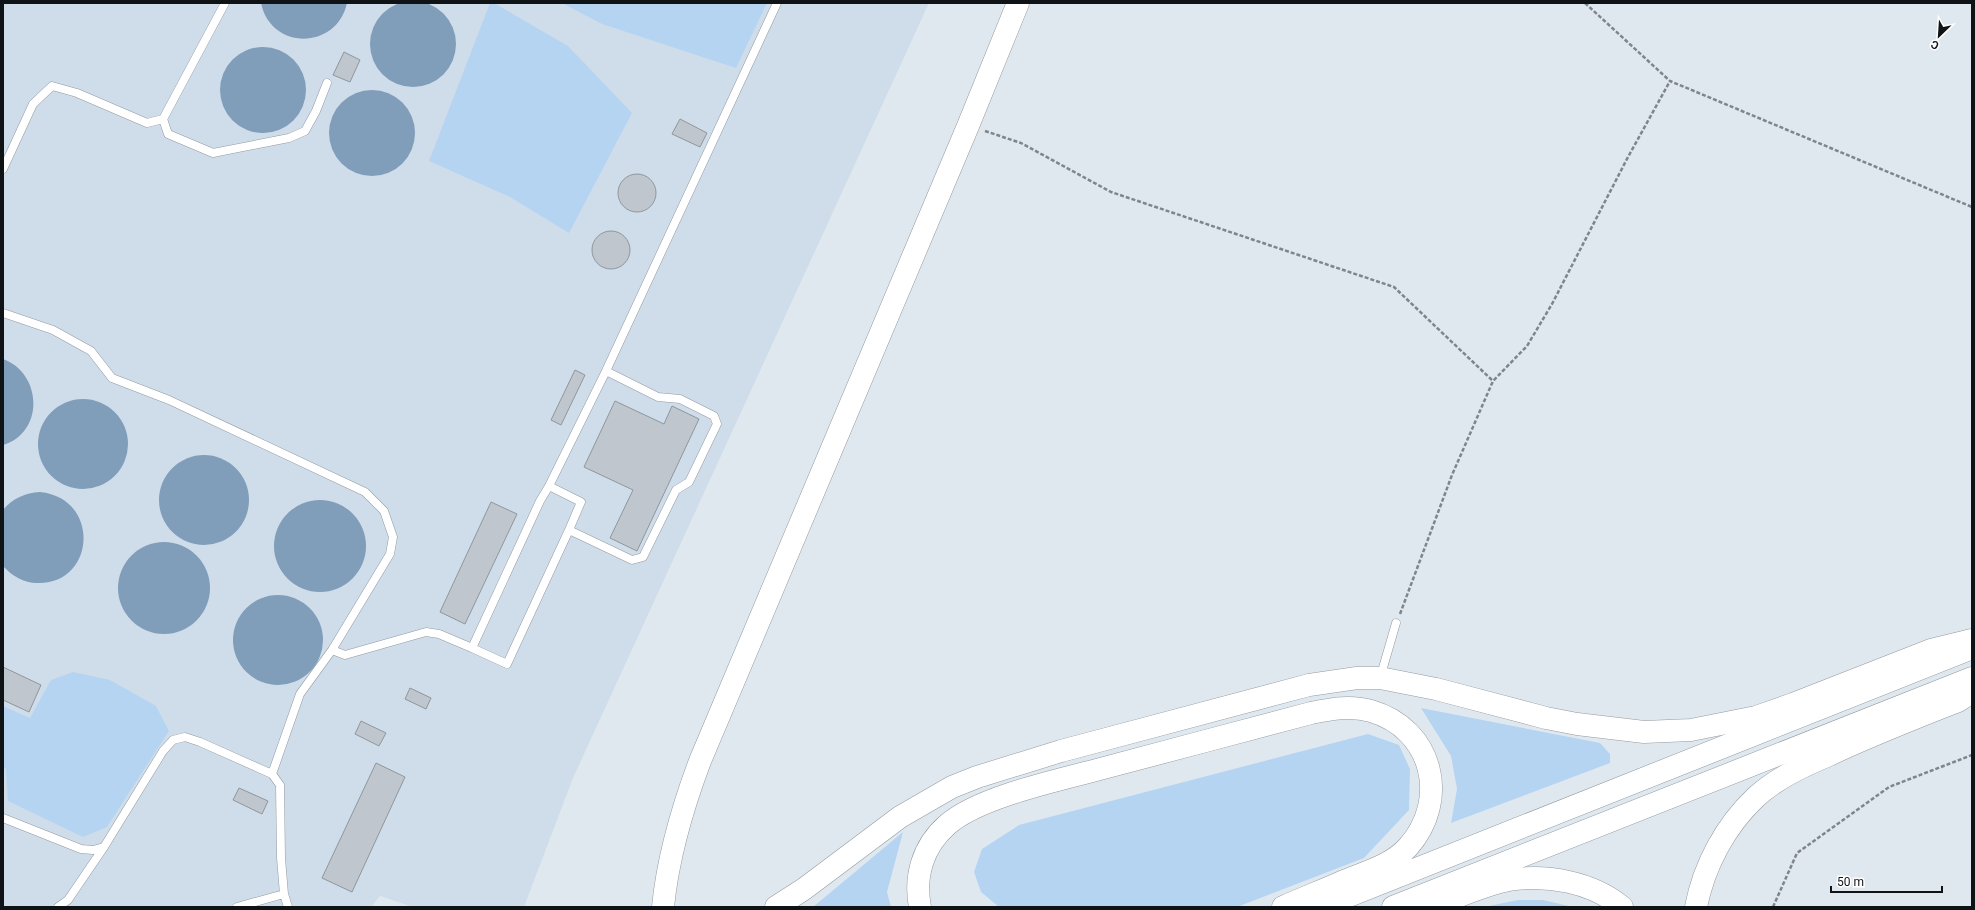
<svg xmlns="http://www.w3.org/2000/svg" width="1975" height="910" font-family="Roboto,sans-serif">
<rect width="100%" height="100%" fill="#e0e8ef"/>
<path fill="#cfddea" d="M3,3H929L573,778L524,907H413L380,896L371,907H3Z"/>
<path fill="#b5d4f2" d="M490,3H494L568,46L632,113L569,233L510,197L429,161Z
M562,3H767L736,68L602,24Z
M73,672L110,680L156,706L169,731L107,827L83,837L8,801L6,769L3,767V706L30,718L51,680Z
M1421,708L1600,743L1610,754V763L1451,823L1457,789L1451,756Z
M1368,734L1399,745L1410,769L1409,810L1364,858L1237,907H999L981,892L974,872L982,849L1019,825Z
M903,832L887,892L891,907H813Z
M1518,900H1543L1573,907H1484Z"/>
<path fill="#809db9" d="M370 44a43 43 0 1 1 86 0a43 43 0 1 1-86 0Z
M261,3H347C337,50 271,51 261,3Z
M220 90a43 43 0 1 1 86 0a43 43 0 1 1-86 0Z
M329 133a43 43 0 1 1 86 0a43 43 0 1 1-86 0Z
M3,359C42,373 45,432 3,445Z
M38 444a45 45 0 1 1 90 0a45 45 0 1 1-90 0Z
M159 500a45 45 0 1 1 90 0a45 45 0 1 1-90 0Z
M40,492C101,498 96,585 37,583C24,583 12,576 3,566V510C13,498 25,493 40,492Z
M274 546a46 46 0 1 1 92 0a46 46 0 1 1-92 0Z
M118 588a46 46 0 1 1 92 0a46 46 0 1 1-92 0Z
M233 640a45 45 0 1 1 90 0a45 45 0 1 1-90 0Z"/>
<path fill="#bfc6ce" stroke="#8e969d" d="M344,52L360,60L350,82L333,75Z
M680,119L707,133L700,147L672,134Z
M618 193a19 19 0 1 1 38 0a19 19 0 1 1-38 0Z
M592 250a19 19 0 1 1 38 0a19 19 0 1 1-38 0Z
M575,370L585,375L561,425L551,420Z
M615,401L664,424L672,406L699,419L637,551L610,538L633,490L584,467Z
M491,502L517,514L465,624L440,612Z
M3,667L41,685L29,712L3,700Z
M410,688L431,698L426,709L405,699Z
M361,721L386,733L379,746L355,734Z
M376,763L405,777L352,892L322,878Z
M239,788L268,801L262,814L233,800Z"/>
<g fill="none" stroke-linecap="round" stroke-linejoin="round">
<g stroke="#939aa1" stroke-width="9">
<path id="lane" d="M225,3L163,119L168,134L213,153L289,138L305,131L316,111L327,83
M3,169L33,104L52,86L77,93L147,123L163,119
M3,313L53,330L91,351L112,378L169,400L365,492L384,511L393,537L390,554L332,650L300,694L272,774L280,785L281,858L284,894L237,907
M549,486L581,502L569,530L632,560L643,557L676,490L689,482L717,424L714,416L680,399L658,397L606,371
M472,648L507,664L569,530
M332,650L345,655L426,632L439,634L472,648L540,501L549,486L606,371L777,3
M1380,678L1396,623
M3,818L81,849L93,850L104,847L163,751L173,740L185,737L200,742L272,774
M284,894L288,907
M58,907L68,900L104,847"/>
</g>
<g stroke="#939aa1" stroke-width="23">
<path id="secondary" d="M663,907C668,856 682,809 700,761L968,126L1018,3
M776,907L804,889L900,817L952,787L977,777L1061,751L1309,685L1357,678H1380L1436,689L1546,718L1577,724L1644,732L1691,730L1756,717L1793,704L1931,650L1972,640
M920,907C914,876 923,846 947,825C978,797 1059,780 1100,769C1170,750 1241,732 1311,713C1331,709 1351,705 1371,711C1433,729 1450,800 1408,847C1392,865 1366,872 1344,881C1324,890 1303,898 1283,907
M1431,907C1456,898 1483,885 1509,880C1547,874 1592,882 1622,907
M1696,907C1704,866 1725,826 1756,797C1777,778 1803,766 1829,755C1871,735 1915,718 1958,701L1972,692"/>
</g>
<g stroke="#939aa1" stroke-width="23">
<path id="highway" d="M1321,907L1972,648
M1393,907L1972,678"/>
</g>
<path stroke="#7f858a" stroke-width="2.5" stroke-dasharray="4 2" stroke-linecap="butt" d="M1585,3L1670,81L1972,207
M985,131L1021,143L1111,192L1394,287L1493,381
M1400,614L1452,475L1493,381L1527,346L1552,304L1628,157L1670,81
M1773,907L1797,853L1889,787L1972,755"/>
<use href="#lane" stroke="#fff" stroke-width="8"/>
<use href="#secondary" stroke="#fff" stroke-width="22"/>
<use href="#highway" stroke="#fff" stroke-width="22"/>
</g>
<rect width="1975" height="910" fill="none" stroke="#101315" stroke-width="8"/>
<g transform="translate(1939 36) rotate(205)" stroke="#ffffff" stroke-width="3" paint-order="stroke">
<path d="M0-3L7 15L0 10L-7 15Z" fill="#101315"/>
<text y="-6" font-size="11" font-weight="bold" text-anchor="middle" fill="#101315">С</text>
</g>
<path d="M1831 886v6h111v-6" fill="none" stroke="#101315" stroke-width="2"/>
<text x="1837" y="886" font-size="12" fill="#101315" stroke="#ffffff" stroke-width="3" paint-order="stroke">50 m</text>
</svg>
